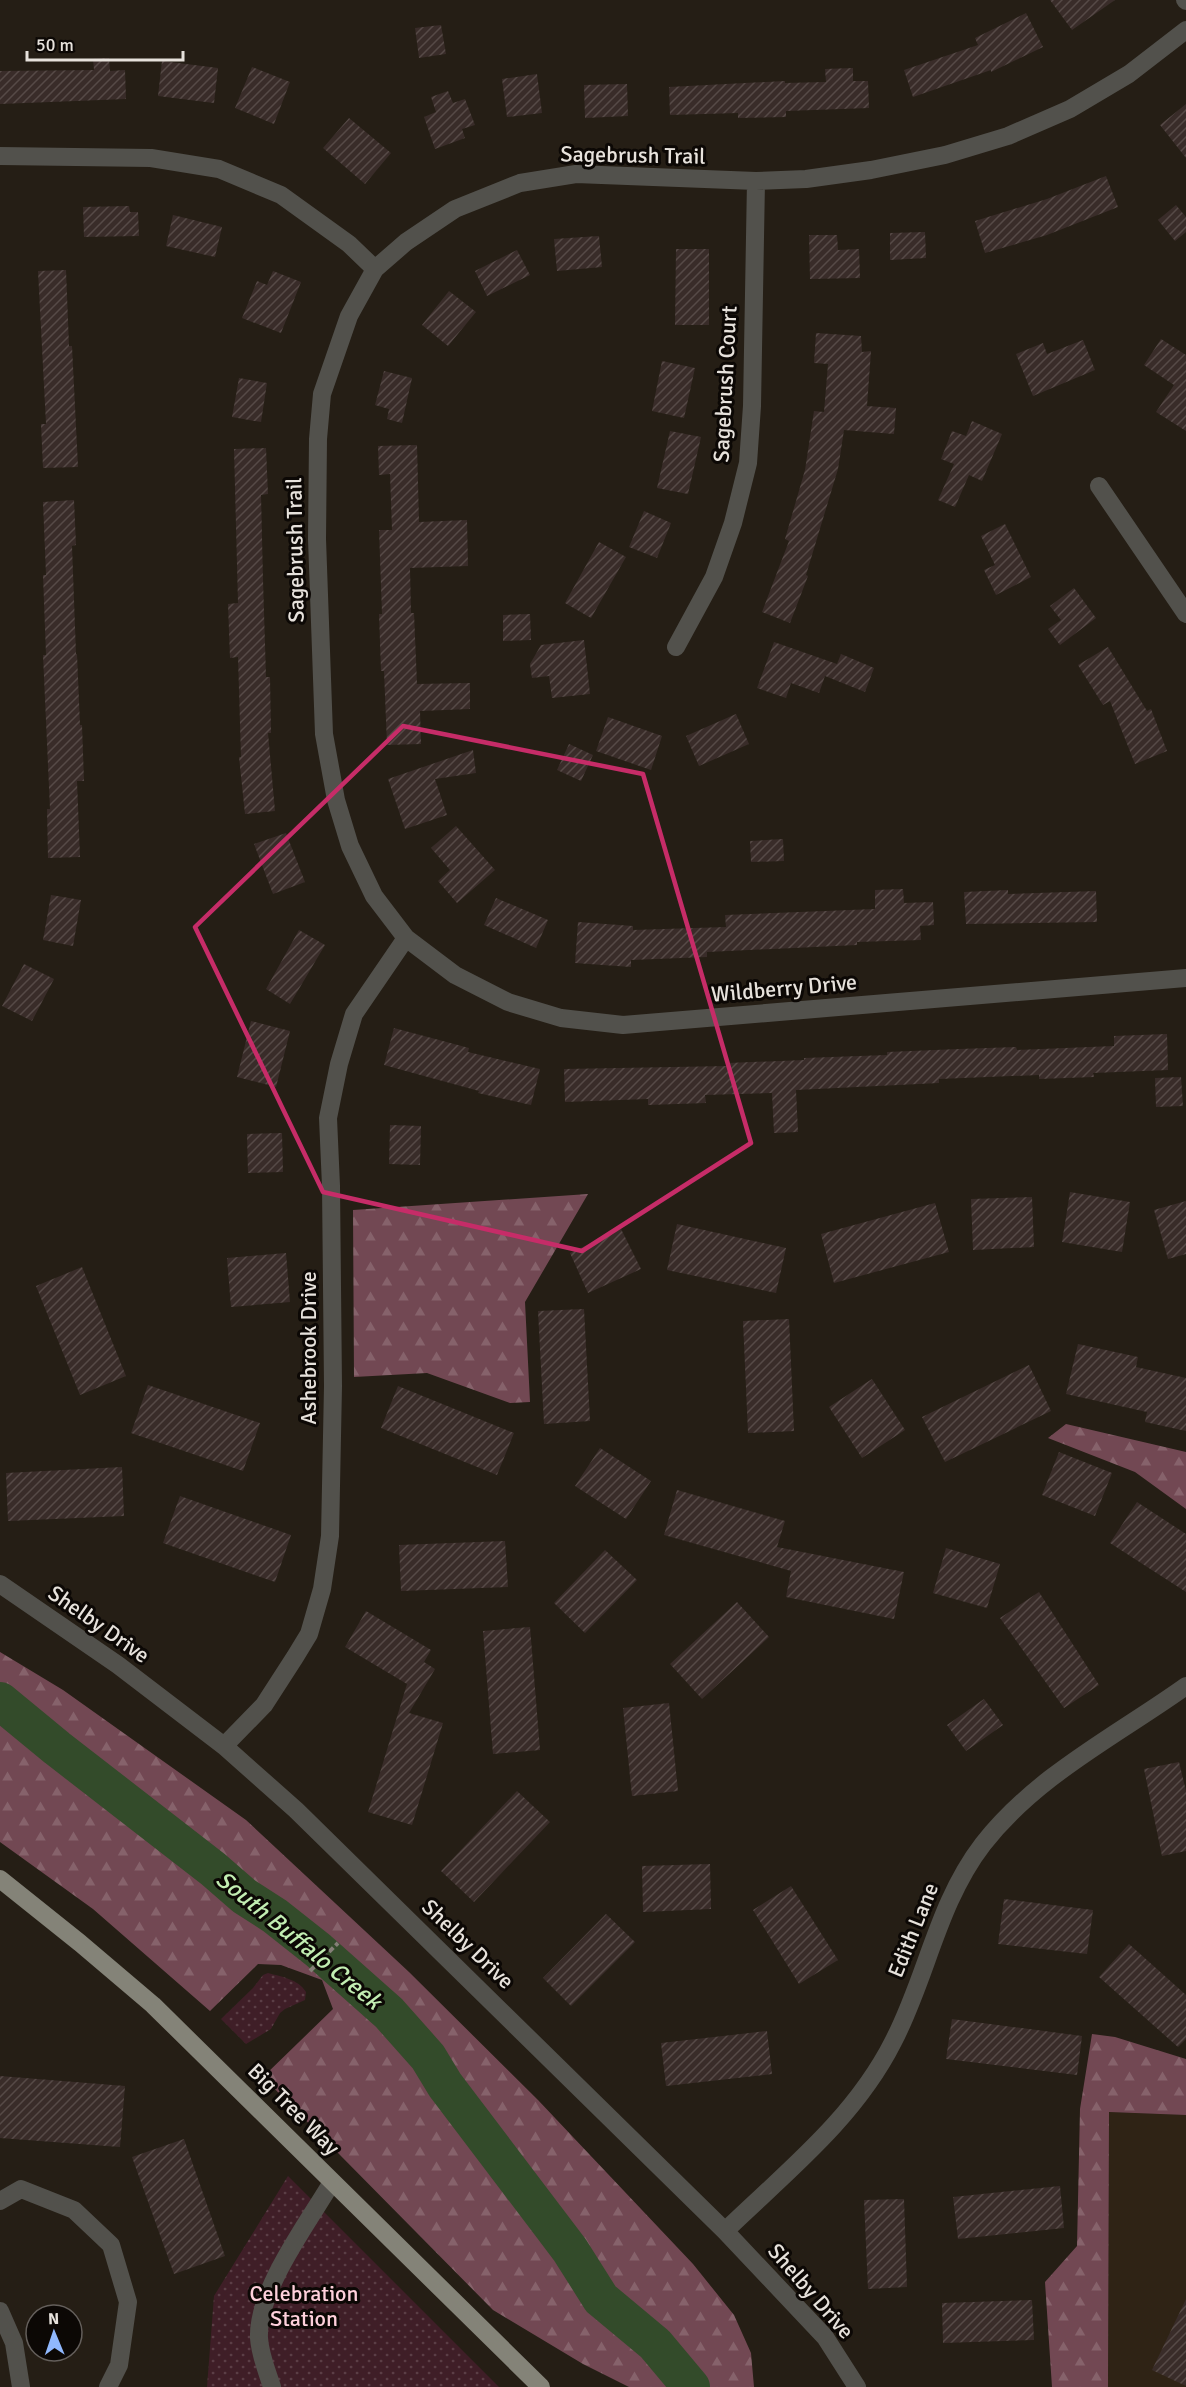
<svg xmlns="http://www.w3.org/2000/svg" width="1186" height="2387" font-family="Signika,sans-serif">
<defs>
<pattern id="forest-firs" width="22" height="20" patternUnits="userSpaceOnUse" patternTransform="scale(1.5)"><rect width="22" height="20" fill="#724853"/><path d="M5 1l3.5 6h-7zM16 11l3.5 6h-7z" fill="#86626b"/></pattern>
<pattern id="park-dots" width="8" height="8" patternUnits="userSpaceOnUse" patternTransform="scale(1.5)"><rect width="8" height="8" fill="#3f1e27"/><path d="M2 2h.1M6 6h.1" fill="none" stroke="#5b3e46" stroke-width="1.8" stroke-linecap="round"/></pattern>
<pattern id="building-hatch" width="6" height="6" patternUnits="userSpaceOnUse" patternTransform="scale(1.5)"><rect width="6" height="6" fill="#392c29"/><path d="M-1 1l2-2M0 6l6-6M5 7l2-2" fill="none" stroke="#564a47"/></pattern>
</defs>
<rect width="100%" height="100%" fill="#251e15"/>
<path fill="#2f2315" d="M1109,2112L1186,2115V2387H1108Z"/>
<path fill="url(#forest-firs)" d="M588,1194L525,1302L530,1402L510,1403L427,1373L354,1377L353,1210Z
M1066,1424L1186,1452V1509L1135,1472L1048,1438Z
M0,1652L63,1690L246,1820L409,1972L538,2100L693,2264L734,2315L751,2353L754,2387H629L583,2364L493,2310L263,2077L333,2009L322,1980L281,1965L258,1964L210,2011L93,1909L0,1842Z
M1092,2034L1115,2037L1186,2059V2115L1109,2112L1108,2387H1052L1045,2282L1077,2246L1080,2109Z"/>
<path fill="url(#park-dots)" d="M268,1973C282,1977 298,1979 306,1992L305,2000L285,2009L280,2013L271,2029L246,2044L221,2019L253,1988L263,1975Z
M288,2176L499,2387H207L214,2296Z"/>
<g fill="none" stroke-linecap="round" stroke-linejoin="round">
<path stroke="#334b2a" stroke-width="38" d="M0,1701L57,1748L213,1869L244,1896L275,1916L318,1950L389,2013L428,2057L445,2085L570,2250L601,2299L655,2344L691,2387"/>
</g>
<path fill="url(#building-hatch)" d="M1050,0H1115L1072,30Z
M1026,13L1043,47L991,72V70L913,97L904,70L978,45L975,38Z
M441,25L446,54L419,58L415,28Z
M109,58L110,71L125,70L126,99L0,104V71L94,70L93,59Z
M162,61L218,68L214,103L158,96Z
M252,67L290,82L274,124L235,108Z
M853,68V81H868L869,108L786,111V117L738,118V113L670,115L669,87L785,81V83L826,82L825,69Z
M537,74L542,113L507,117L502,79Z
M627,84L628,116L585,118L584,85Z
M448,91L453,103L465,99L475,125L462,129L465,138L435,149L424,117L436,112L431,97Z
M1186,104V158L1160,125Z
M349,118L391,153L365,184L323,148Z
M1106,176L1118,207L1047,235L985,253L975,221L1047,199Z
M1176,205L1186,217V232L1175,241L1158,220Z
M129,206L130,212H138L139,236L84,237L83,207Z
M173,215L222,227L215,257L166,246Z
M925,232L926,258L890,260V233Z
M809,235H837L838,250L859,249L860,278L810,279Z
M599,236L602,267L557,271L554,239Z
M676,249H709V325H675Z
M517,250L530,275L487,296L475,271Z
M66,270L69,346H72L78,467L43,468L41,424H46L38,271Z
M273,271L301,282L281,333L242,318L257,281L267,285Z
M449,291L476,312L448,346L422,325Z
M816,333L861,336L862,352L871,351L867,406L896,408L894,434L844,430L838,469L806,575L808,576L790,623L762,612L789,541L785,539L805,470L814,411L824,412L828,364L814,363Z
M1161,339L1186,355V431L1156,412L1174,385L1144,365Z
M1083,340L1095,370L1033,396L1016,354L1043,343L1047,354Z
M662,361L695,368L684,418L652,411Z
M384,371L412,378L402,423L387,419L389,409L375,405Z
M239,378L267,383L261,422L232,417Z
M972,421L1002,434L982,481L969,475L955,507L938,500L954,464L941,459L952,431L966,436Z
M670,431L701,437L688,494L657,488Z
M417,445L419,522L467,520L468,566L410,568L411,613H414L417,684L470,683V709L420,711L421,744L387,745L384,671H381L379,614H382L379,530H392L390,474L379,475L378,446Z
M266,448L268,494L261,495L263,580L266,677H270L271,733H268L275,811L245,814L239,757H241L238,657L230,658L228,604L238,603L234,449Z
M74,500L76,545L72,546L76,654H77L80,725H82L84,781H77L80,857L48,858L47,809H50L43,655H46L43,575H46L43,502Z
M644,511L671,523L657,558L629,547Z
M1005,524L1031,577L996,595L984,570L995,565L981,536Z
M599,542L626,557L591,618L565,603Z
M1074,588L1096,618L1060,645L1048,629L1061,620L1050,606Z
M530,614L531,640L503,641V615Z
M584,640L590,694L552,698L549,676L532,678L530,664L541,645Z
M774,642L837,664L841,654L874,668L865,692L825,676L819,693L791,683L786,698L757,688Z
M1108,647L1147,711L1151,709L1167,751L1135,764L1110,701L1103,705L1078,665Z
M736,714L749,744L699,766L686,736Z
M608,717L662,736L651,770L596,751Z
M569,744L593,755L581,781L557,770Z
M473,750L476,773L435,779L447,815L405,829L388,779Z
M456,826L495,870L457,903L438,881L450,870L431,848Z
M286,833L305,882L273,894L254,844Z
M783,839L784,861L751,862L750,841Z
M903,889L904,903L933,902L934,925L920,926L921,940L857,942V945L707,952V957L631,960V967L575,963L578,922L633,926V930L726,927L725,915L875,909V890Z
M1008,890V894L1096,891L1097,922L966,924L964,892Z
M51,895L81,900L73,946L43,940Z
M496,898L548,920L536,948L484,925Z
M299,930L325,945L290,1004L266,989Z
M24,964L54,979L32,1021L2,1006Z
M251,1021L290,1031L276,1087L237,1077Z
M394,1028L469,1048L468,1052L540,1069L531,1105L478,1093L479,1091L384,1065Z
M1167,1034L1168,1070L1093,1073L1094,1077L1039,1079V1075L939,1079V1083L796,1090L798,1132L774,1133L772,1093L705,1095L706,1103L648,1105V1099L565,1102L564,1069L728,1066V1063L804,1060V1058L887,1055V1052L959,1049L1016,1047L1017,1050L1114,1046V1036Z
M1181,1077L1183,1106L1156,1107L1155,1078Z
M390,1125L421,1126L420,1165L389,1164Z
M282,1133L283,1172L248,1173L247,1134Z
M1070,1192L1130,1202L1122,1252L1062,1242Z
M1032,1197L1034,1247L973,1250L971,1199Z
M1186,1201V1254L1168,1259L1154,1210Z
M935,1203L949,1252L834,1283L821,1234Z
M677,1224L786,1248L776,1293L667,1270Z
M621,1229L641,1269L588,1293L570,1253Z
M286,1253L290,1302L231,1307L227,1258Z
M82,1267L126,1376L80,1395L36,1286Z
M584,1309L590,1421L544,1424L538,1311Z
M789,1319L794,1431L748,1433L743,1321Z
M1078,1344L1138,1357L1136,1367L1186,1378V1431L1145,1422L1147,1412L1066,1394Z
M1029,1365L1051,1411L945,1462L922,1417Z
M872,1379L905,1430L862,1458L829,1407Z
M148,1385L260,1423L243,1471L131,1433Z
M398,1386L514,1433L497,1475L381,1428Z
M600,1448L651,1481L626,1519L575,1486Z
M1059,1452L1112,1473L1095,1516L1042,1495Z
M122,1467L124,1516L8,1521L6,1473Z
M677,1490L785,1521L777,1547L904,1572L894,1619L786,1597L791,1571L664,1535Z
M180,1496L291,1535L275,1582L163,1543Z
M1137,1502L1186,1534V1592L1110,1543Z
M505,1541L508,1587L401,1591L399,1545Z
M946,1548L1000,1564L987,1608L933,1593Z
M605,1550L637,1580L585,1633L554,1603Z
M1039,1592L1099,1685L1064,1708L1000,1618Z
M737,1602L769,1637L702,1699L670,1664Z
M366,1611L431,1650L424,1662L435,1669L409,1713L443,1723L412,1825L368,1812L407,1684L345,1647Z
M530,1627L540,1750L493,1754L483,1631Z
M984,1699L1003,1725L966,1751L947,1725Z
M669,1703L678,1791L632,1796L623,1708Z
M1179,1762L1186,1791V1851L1162,1856L1144,1769Z
M517,1791L550,1822L474,1902L441,1871Z
M710,1864L711,1909L643,1912L642,1866Z
M791,1886L838,1960L799,1984L753,1910Z
M1004,1899L1093,1910L1087,1954L998,1944Z
M606,1914L635,1942L571,2006L543,1978Z
M1129,1944L1186,1995V2039L1178,2047L1099,1977Z
M952,2019L1082,2036L1077,2075L946,2059Z
M767,2031L772,2074L666,2086L661,2043Z
M0,2076L125,2086L120,2147L0,2138Z
M184,2139L225,2256L174,2274L132,2157Z
M1060,2186L1064,2228L958,2239L953,2197Z
M904,2199L907,2287L868,2289L864,2200Z
M1186,2299V2386L1152,2370Z
M1032,2300L1034,2340L943,2343L942,2303Z"/>
<g fill="none" stroke-linecap="round" stroke-linejoin="round">
<path stroke="#857f78" stroke-width="4" stroke-dasharray="6 3" stroke-linecap="butt" d="M310,1971L338,1943"/>
<path stroke="#52514c" stroke-width="18" d="M1185,0L1186,1
M1186,30L1129,74L1070,109L1008,136L945,155L871,170L806,179L756,181L576,174L520,183L455,209L406,242L375,269L349,316L322,394L318,439L317,539L324,734L336,800L350,846L374,896L406,938L455,975L508,1002L561,1018L623,1025L1186,978
M0,156L151,158L219,169L281,195L349,244L375,269
M1099,486L1186,614
M676,647L714,577L733,523L748,463L752,406L756,181
M0,1584L118,1665L224,1746L296,1810L725,2231L825,2337L857,2387
M224,1746L264,1705L295,1657L309,1634L322,1589L330,1536L333,1386L331,1186L328,1118L339,1064L354,1014L406,938
M0,2201L21,2189L74,2210L111,2245L128,2302L119,2365L108,2387
M725,2231C786,2172 854,2119 893,2042C927,1977 937,1904 983,1844C1037,1775 1116,1736 1186,1686
M0,2311L14,2343L21,2387
M272,2387C267,2371 260,2355 259,2338C257,2290 308,2223 332,2182"/>
<path stroke="#848378" stroke-width="18" d="M0,1879L80,1943L153,2005L541,2387"/>
</g>
<path fill="none" stroke="#c62c68" stroke-width="4.5" stroke-linejoin="round" d="M403,726L643,774L751,1143L582,1251L323,1192L195,927Z"/>
<g text-anchor="middle" dominant-baseline="central" stroke-width="6" stroke-linejoin="round" paint-order="stroke">
<g font-size="22" fill="#e7e2dc" stroke="#0c0805">
<text transform="translate(633 155) rotate(1)">Sagebrush Trail</text>
<text transform="translate(725 384) rotate(-87)">Sagebrush Court</text>
<text transform="translate(295 550) rotate(-91)">Sagebrush Trail</text>
<text transform="translate(784 988) rotate(-5)">Wildberry Drive</text>
<text transform="translate(308 1348) rotate(-90)">Ashebrook Drive</text>
<text transform="translate(99 1624) rotate(35)">Shelby Drive</text>
<text transform="translate(913 1930) rotate(-68)">Edith Lane</text>
<text transform="translate(468 1944) rotate(44)">Shelby Drive</text>
<text transform="translate(294 2109) rotate(45)">Big Tree Way</text>
<text transform="translate(811 2291) rotate(49)">Shelby Drive</text>
</g>
<g font-size="22" fill="#fed0db" stroke="#0c0805">
<text x="304" y="2293">Celebration<tspan x="304" dy="25">Station</tspan></text>
</g>
<g font-size="24" font-style="italic" fill="#c2edb2" stroke="#0c0805">
<text transform="translate(299 1940) rotate(39)">South Buffalo Creek</text>
</g>
</g>
<g transform="translate(54 2333) rotate(358)"><circle r="28" fill="#0c0805" stroke="#645f5b" stroke-width="1.5"/>
<path d="M0-4.5L10 22L0 15L-10 22Z" fill="#90b8fd"/>
<text y="-9" font-size="16" font-weight="bold" text-anchor="middle" fill="#e7e2dc">N</text>
</g>
<path d="M27 51v9h156v-9" fill="none" stroke="#e7e2dc" stroke-width="3"/>
<text x="36" y="51" font-size="18" fill="#e7e2dc" stroke="#0c0805" stroke-width="4.5" paint-order="stroke">50 m</text>
</svg>
